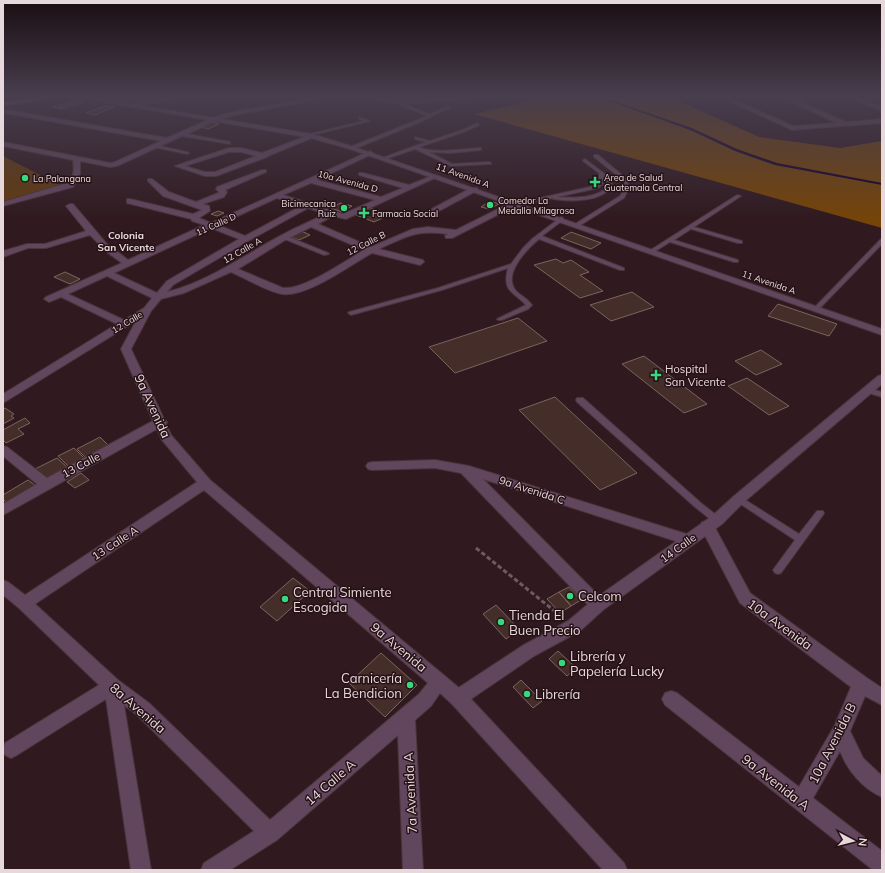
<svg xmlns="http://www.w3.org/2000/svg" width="885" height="873" font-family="Mulish,sans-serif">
<rect width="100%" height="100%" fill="#301a20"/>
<path fill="#623a0e" d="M3,156L52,181L60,185L3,204Z"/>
<path fill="#744409" d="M553,96H613L623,99L646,96H668L759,137L840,148L882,141V228L474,114Z"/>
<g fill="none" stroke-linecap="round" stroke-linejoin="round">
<path fill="#15002c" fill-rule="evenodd" d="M596,96H599L692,128L737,149L777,163L882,183V185L775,165L735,151L690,130Z"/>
</g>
<path fill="#452e29" stroke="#7d635d" d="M131,96H138L145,100L129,101L118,99Z
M74,100L79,101L58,108L53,107Z
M79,101L84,102L63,109L58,108Z
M105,106L114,107L95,115L86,113Z
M212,122L219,124L208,129L201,127Z
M490,201L499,204L489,209L481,207Z
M340,203L352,206L342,212L331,208Z
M371,208L389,215L374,222L356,215Z
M218,211L224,213L217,216L211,214Z
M299,230L310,235L299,240L288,236Z
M571,232L601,243L591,249L561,238Z
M556,259L563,263L571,260L589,272L580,275L603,291L580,298L534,265Z
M65,272L80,279L70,284L54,277Z
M632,292L654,307L611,321L590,305Z
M778,304L837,324L829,336L768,316Z
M518,318L547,341L455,373L429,347Z
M761,350L782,364L756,375L735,361Z
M644,356L707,404L684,413L622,364Z
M747,378L789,406L769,415L728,386Z
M555,397L637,473L600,490L519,410Z
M5,408L14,414L11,416L14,418L3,424V409Z
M25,418L30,423L18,429L24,434L6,443L3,440V430Z
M100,437L109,446L86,458L77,449Z
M74,448L85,459L70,468L58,456Z
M57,458L68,468L47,480L35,469Z
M81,473L89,480L75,488L67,482Z
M28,480L36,486L8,504L3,499V495Z
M293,578L310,591L277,621L260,607Z
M569,587L581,600L571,606L559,592Z
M559,592L571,606L560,613L547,599Z
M496,605L519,629L506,639L483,614Z
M558,651L576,668L567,676L549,659Z
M381,653L417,685L385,717L349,683Z
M521,680L542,701L533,708L513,687Z"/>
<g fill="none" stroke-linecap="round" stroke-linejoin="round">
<g stroke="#4a353a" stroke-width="2">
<path id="service" d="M401,103L430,114L448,106L451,107L418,123L354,149H350V147L427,116L401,105Z
M359,117L370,121L308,136L306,135L364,121L359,119Z
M478,123L479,125L464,132L419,147C433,154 463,149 479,148H481V150L451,153L429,152L452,164L489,162L491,163V164L451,166L415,149L386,159L382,158L426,142L415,139V137L430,141L462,130Z
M155,145L187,152L189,153L187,154L154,147L153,146Z
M594,155H598L628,180V190L624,198L579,226H575V224L620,196L624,190V181L594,157Z
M585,159L610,178L613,186C600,202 572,202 553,199V198L515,205L513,204L594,186L599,183V173L583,161V160ZM603,177L606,180L609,186C596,199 574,198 557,197L598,188L603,184Z
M737,195L741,196L694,227L742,241V243H738L691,229L674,240L738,260V262H734L670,242L654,252L649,251Z
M561,217L563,218V220L542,236L624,268V270H620L539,239C527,249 502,274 516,291C521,296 528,299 532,305L528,309L502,320H498L497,319L526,305C512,290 502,292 508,268L442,290L351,315L348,313L349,312L438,288L511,264L523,248L532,239Z
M284,235L328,253L329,254L324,255L282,238V236Z
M882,239V244L818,310H814V308L880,240Z
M865,388H868L882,392V397L865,392L864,390Z
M577,398H583L701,503L720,518L722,520L720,522L717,523L714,522L695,507L577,402L576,400Z
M739,496L799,534L817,511H823L824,513L823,515L781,573L778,574L775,573L773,570L795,540L736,501L735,499L736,497Z"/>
</g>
<g stroke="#4a353a" stroke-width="2">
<path id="minor" d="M180,96H194L131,107L128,105Z
M323,96H336L235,115L216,120L188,134L230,142V144L182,136L117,166L110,167L80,161V176L73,187L3,206V202L67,183C75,176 74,169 73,160L3,146V142L110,163L115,162L161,141L3,113V109L167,138L212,118L232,112Z
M369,96L393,99L479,96C468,103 398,104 383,102C379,101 373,99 369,96Z
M718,96H726L793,126L837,123L779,96H787L846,122L882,119V123L792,130Z
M846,96H854L882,107V111Z
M312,134L315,136L314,137L268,156L267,157L216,176H205L175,166L229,148H241L262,153ZM229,152H241L256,156L215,172H205L185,166Z
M370,151L373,153L372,154L317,180L381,197L403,188L359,175V173H363L409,185L434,175L439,176L346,219L333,216L318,224L371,247L413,229L428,227L456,230L512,202H515L519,204L452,238H446L445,236L448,234C415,230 408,236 379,249L423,260L424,262L420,265L372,253C350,265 306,298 282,294C268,292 245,278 231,272L184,293L161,299L151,311L131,349L164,419L167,422L166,424L171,435L210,480L464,692L467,698L464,704L458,706L452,704L440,693L431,706L415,720L423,870H403L398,735L277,840L230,870H201L204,863L254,831L137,715L124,705L151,870H131L106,699L17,755L11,758L5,755L3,752L5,743L99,685L19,608L3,595V580L8,582L25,595L197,482L162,440L157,429L3,515V504L37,484L3,456V446L7,447L47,478L153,421L121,349L136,321L3,403V394L117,324L61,297L49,302L44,299L46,297L122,263L108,253L90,235L46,248H28L3,257V251L27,244H45L86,231L66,206L70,204H73L106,243L128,260L204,225L192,221L191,219L127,203V199H130L193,214L202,210L163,196L148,181V179H152L169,192L196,202L218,193L219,192L216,189L217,187L262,170H266V172L225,190L227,192L224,197L203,204L209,206L210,211L199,218L211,223ZM311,183L375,200L343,214L283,195ZM277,198L301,206L245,236L218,225ZM308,208L326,214C311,221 296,227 282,235C244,255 210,281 167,292L173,285L248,241ZM311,227L364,250C345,261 304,290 283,288L238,269L287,239ZM211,228L239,239L167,281L157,293L114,273ZM107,276L152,298L144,308L124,320L68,294ZM204,490L428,683L419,694L270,820L149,703L118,680L35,604Z
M471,188H477L478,190L435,213H432L428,211Z
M435,460L469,466L693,536L695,540L693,544L688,545L483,479L603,600L606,605L603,610L598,612L593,610L461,473L435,468L372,470L368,469L366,466L368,463L372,462Z
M707,521L712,522L750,593L867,678L882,688V705L865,696L850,731L863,758L882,776V797C863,789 847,770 840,751L813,798L882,851V870H873L665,705L662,699L665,693L671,691L677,693L799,787L835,725L851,687L740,603L700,526L702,522Z"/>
</g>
<g stroke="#4a353a" stroke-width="2">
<path id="tertiary" d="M69,96H82L312,134L354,147L882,329V335L350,149L311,138Z
M882,375V384L744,502L722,524L603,610L580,631L534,656L471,699L624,863L627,870H603L452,704L449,698L452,692L522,646L568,621L593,600L712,516L734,496L878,376Z"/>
</g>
<g stroke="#4a353a" stroke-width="2">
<path id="secondary" d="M48,96H63L3,106V102Z
M82,96H88L84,100L81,98Z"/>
</g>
<path stroke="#6e5b60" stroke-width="3" stroke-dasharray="4.5 2.5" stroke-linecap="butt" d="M476,548L562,617"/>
<use href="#service" fill="#62465d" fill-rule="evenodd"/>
<use href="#minor" fill="#62465d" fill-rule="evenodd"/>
<use href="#tertiary" fill="#62465d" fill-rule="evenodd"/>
<use href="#secondary" fill="#86597e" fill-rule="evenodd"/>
</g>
<linearGradient id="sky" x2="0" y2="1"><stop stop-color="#1a0e12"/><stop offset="0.44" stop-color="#483e4e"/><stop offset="1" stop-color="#483e4e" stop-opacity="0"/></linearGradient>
<rect width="885" height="218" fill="url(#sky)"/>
<g fill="#38d880" stroke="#251116" stroke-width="1.5">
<circle cx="25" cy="178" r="4"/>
<path d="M593 176h4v4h4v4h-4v4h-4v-4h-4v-4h4z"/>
<circle cx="490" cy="205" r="4"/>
<circle cx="344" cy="208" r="4"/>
<path d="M362 207h4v4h4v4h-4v4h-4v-4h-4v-4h4z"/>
<path d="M654 369h4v4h4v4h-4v4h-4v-4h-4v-4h4z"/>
<circle cx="570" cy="596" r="4"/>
<circle cx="285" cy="599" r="4"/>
<circle cx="501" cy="622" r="4"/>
<circle cx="562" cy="663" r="4"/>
<circle cx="410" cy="685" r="4"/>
<circle cx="527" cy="694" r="4"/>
</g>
<g text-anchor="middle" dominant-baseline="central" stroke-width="3" stroke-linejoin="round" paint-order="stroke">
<g font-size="9" fill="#e7d8db" stroke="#251116">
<text transform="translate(463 175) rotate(20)">11 Avenida A</text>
<text transform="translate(348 181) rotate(15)">10a Avenida D</text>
<text transform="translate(216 224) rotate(-24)">11 Calle D</text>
<text transform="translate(366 243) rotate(-27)">12 Calle B</text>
<text transform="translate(242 250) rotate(-30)">12 Calle A</text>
<text transform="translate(769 282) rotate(19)">11 Avenida A</text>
<text transform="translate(127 322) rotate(-31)">12 Calle</text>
</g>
<g font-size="9" fill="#e7d8db" stroke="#251116" text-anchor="start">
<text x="604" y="177">Area de Salud<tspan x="604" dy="10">Guatemala Central</tspan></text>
<text x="33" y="178">La Palangana</text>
<text x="498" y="200">Comedor La<tspan x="498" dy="10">Medalla Milagrosa</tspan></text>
<text x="336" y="203" text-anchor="end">Bicimecanica<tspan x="336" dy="10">Ruiz</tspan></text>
<text x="372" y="213">Farmacia Social</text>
</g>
<g font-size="10" font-weight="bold" fill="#e7d8db" stroke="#251116">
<text x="126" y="235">Colonia<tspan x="126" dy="12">San Vicente</tspan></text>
</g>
<g font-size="11" fill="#e7d8db" stroke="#251116" text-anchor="start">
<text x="665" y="369">Hospital<tspan x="665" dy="13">San Vicente</tspan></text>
</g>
<g font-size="11" fill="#e7d8db" stroke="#251116">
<text transform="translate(81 465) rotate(-28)">13 Calle</text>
<text transform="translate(532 490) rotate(18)">9a Avenida C</text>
<text transform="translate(115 543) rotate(-33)">13 Calle A</text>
<text transform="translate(678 548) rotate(-36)">14 Calle</text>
</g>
<g font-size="13" fill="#e7d8db" stroke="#251116">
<text transform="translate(153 406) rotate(65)">9a Avenida</text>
<text transform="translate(780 624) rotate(36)">10a Avenida</text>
<text transform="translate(399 647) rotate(40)">9a Avenida</text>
<text transform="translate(138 708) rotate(41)">8a Avenida</text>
<text transform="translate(832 743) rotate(-63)">10a Avenida B</text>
<text transform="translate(330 782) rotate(-41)">14 Calle A</text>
<text transform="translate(776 782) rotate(38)">9a Avenida A</text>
<text transform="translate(410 793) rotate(-93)">7a Avenida A</text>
</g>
<g font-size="13" fill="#e7d8db" stroke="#251116" text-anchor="start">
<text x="293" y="592">Central Simiente<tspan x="293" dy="15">Escogida</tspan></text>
<text x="578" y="596">Celcom</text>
<text x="509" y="615">Tienda El<tspan x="509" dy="15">Buen Precio</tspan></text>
<text x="570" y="656">Librería y<tspan x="570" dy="15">Papelería Lucky</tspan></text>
<text x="402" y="678" text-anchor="end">Carnicería<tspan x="402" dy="15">La Bendicion</tspan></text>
<text x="535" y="694">Librería</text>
</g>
</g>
<rect width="885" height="873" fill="none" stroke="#e7d8db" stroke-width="8"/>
<g transform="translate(853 841) rotate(97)" stroke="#251116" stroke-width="3" paint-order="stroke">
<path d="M0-3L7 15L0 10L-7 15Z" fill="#e7d8db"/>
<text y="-6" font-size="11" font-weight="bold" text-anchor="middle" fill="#e7d8db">N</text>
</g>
</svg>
